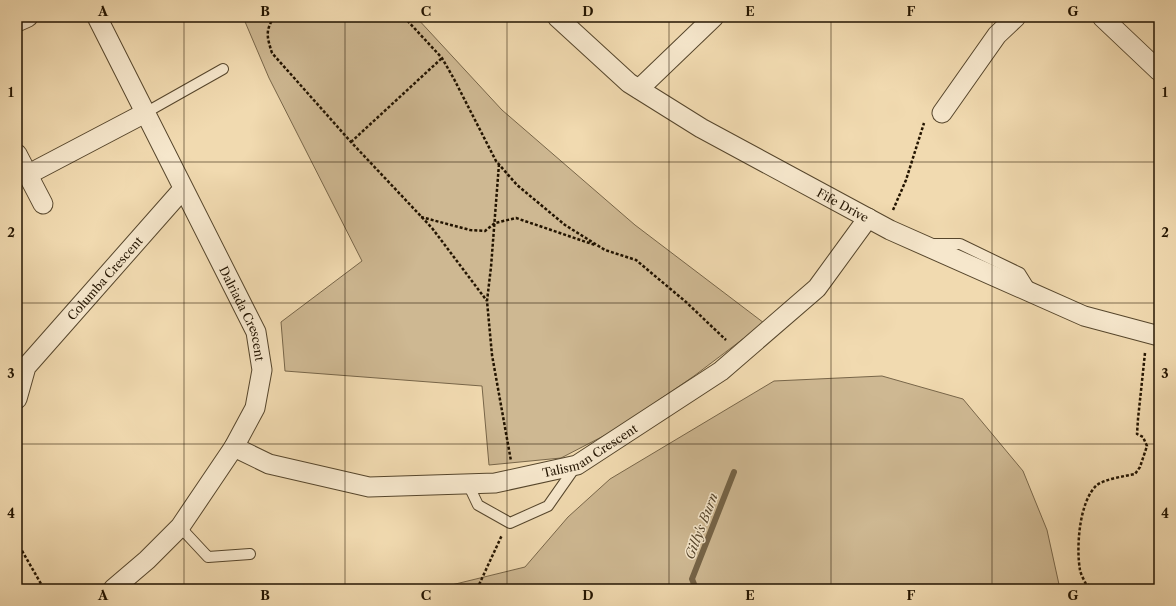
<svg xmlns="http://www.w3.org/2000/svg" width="1176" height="606" font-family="'Libre Caslon Text',serif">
<rect width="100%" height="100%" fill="#f1dab0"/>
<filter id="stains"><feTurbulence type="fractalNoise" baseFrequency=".005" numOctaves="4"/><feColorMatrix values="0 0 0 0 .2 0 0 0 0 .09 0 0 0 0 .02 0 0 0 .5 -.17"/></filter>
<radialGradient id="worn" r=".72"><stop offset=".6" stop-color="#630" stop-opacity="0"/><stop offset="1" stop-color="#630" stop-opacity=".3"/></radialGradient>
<path fill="#ceb892" stroke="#786649" d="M243,17H416L502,110L635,225L764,323L694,376L615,430L561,458L489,465L482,386L285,371L281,322L362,261L269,78Z
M882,376L963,399L1023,471L1047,530L1060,589H435L525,567L568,517L610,479L774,381Z"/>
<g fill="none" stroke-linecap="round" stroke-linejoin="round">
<path stroke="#756346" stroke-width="6" d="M696,589L692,579L734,472"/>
<g stroke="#56462c" stroke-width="12">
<path id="service" d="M145,113L223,69
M931,244H960L1020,273L1030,289
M468,484L478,505L510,523L548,506L576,466
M180,527L208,557L250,554"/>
</g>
<g stroke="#56462c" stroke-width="21">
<g id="minor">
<path id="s1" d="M97,17L256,332L262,370L255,408L234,447L180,527L147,560L113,589"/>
<path id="s2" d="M557,17L629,83L701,128L890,230L1084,316L1159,336"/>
<path d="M1102,17L1159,71"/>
<path d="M17,22L28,17"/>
<path d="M639,89L714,17"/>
<path d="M942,113L997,35L1016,17"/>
<path d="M17,154L43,204"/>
<path d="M27,175L145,113"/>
<path id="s3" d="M17,399L26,367L183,189"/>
<path id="s4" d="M234,447L269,464L369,487L495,483L577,465L721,371L817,288L868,218"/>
</g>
</g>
<path stroke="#231400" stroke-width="2.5" stroke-dasharray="3 2" stroke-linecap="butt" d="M274,17C265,31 267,37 272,53L351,142L432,228L487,301
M404,17L442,58L454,79L496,161L517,185L565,225L605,250L636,260L686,302L726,340
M351,142L442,58
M499,164L491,267L487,301L492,355L511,461
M893,210L906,180L924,123
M421,217L470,230L485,231L495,223L516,218L595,245
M1145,353L1138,419L1137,434L1143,437L1147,446L1140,467L1135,474C1125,476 1105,479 1097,485C1079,501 1076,548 1080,570C1081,575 1084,580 1086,584C1109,592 1135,587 1159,586
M17,542L44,589
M17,580L22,589
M477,589L502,535"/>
<use href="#service" stroke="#f6e7cc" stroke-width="10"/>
<use href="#minor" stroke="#f6e7cc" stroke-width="19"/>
</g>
<path fill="none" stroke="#231400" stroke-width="1" stroke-opacity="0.55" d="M184,17V589M345,17V589M507,17V589M669,17V589M831,17V589M992,17V589M17,162H1159M17,303H1159M17,444H1159"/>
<g text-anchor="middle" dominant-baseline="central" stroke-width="3" stroke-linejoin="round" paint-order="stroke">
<g font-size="12" fill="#231400" stroke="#f6e7cc">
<text stroke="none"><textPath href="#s2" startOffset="344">Fife Drive</textPath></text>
<text stroke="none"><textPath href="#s3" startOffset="152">Columba Crescent</textPath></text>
<text stroke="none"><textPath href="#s1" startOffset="331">Dalriada Crescent</textPath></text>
<text stroke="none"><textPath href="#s4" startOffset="369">Talisman Crescent</textPath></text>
</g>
<g font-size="13" font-style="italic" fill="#59482e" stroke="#f6e7cc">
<text transform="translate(701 526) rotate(-69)">Gilly's Burn</text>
</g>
</g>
<rect width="1176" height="606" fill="none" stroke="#f1dab0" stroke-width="44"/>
<rect x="22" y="22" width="1132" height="562" fill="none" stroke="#231400" stroke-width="1.5"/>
<g font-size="13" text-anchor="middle" font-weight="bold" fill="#231400">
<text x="103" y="16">A</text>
<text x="265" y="16">B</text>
<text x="426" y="16">C</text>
<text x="588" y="16">D</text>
<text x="750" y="16">E</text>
<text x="911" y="16">F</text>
<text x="1073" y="16">G</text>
<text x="11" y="97">1</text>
<text x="1165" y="97">1</text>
<text x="11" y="237">2</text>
<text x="1165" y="237">2</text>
<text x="11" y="378">3</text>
<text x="1165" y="378">3</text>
<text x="11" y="518">4</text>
<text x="1165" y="518">4</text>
<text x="103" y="600">A</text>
<text x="265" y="600">B</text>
<text x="426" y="600">C</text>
<text x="588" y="600">D</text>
<text x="750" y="600">E</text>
<text x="911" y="600">F</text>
<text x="1073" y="600">G</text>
</g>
<rect width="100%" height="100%" filter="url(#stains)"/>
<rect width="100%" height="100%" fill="url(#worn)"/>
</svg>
